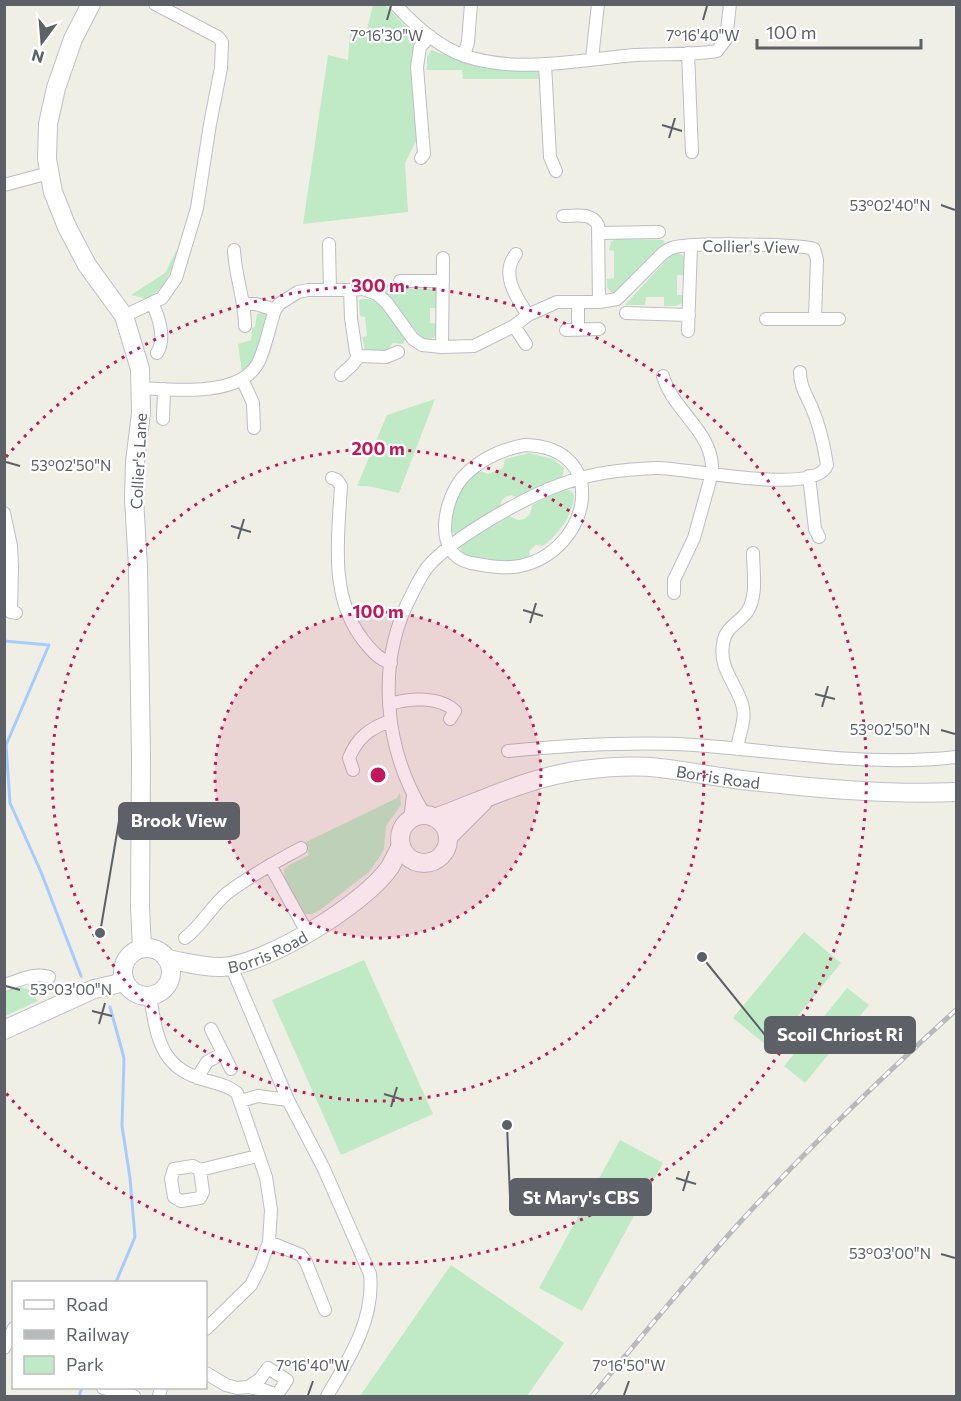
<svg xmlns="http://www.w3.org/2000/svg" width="961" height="1401" font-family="Commissioner,sans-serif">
<rect width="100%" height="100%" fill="#f0efe5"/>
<path fill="#bfeac5" d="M373,5H385L414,35L412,79L418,137L405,163L408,212L303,224L328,55L348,60L350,34L365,37Z
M431,50L482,68L536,71L540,74L542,79H463L462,70H427V57Z
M616,239L663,240L665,244L655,253L616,294H612L607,287V279L614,278V251L609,250L611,242Z
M176,251L177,252C171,272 166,289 146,299L131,295L165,273Z
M678,253L685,257L686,275H677V295H685L682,303L676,306H664V297H646L645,305H625L672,254Z
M395,288L431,289L436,291L437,308H430V323L437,324L436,337L425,340L420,336L390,298L383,292L386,289Z
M364,299C385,298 394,324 406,339L403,344L393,343L385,352H370L365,350L362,337L367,336L365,317L360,316L359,300Z
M262,313H266L268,317C262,335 260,362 242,372L238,344L251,340L252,328L255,327L257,314Z
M435,399L399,493L368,486H357L387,415Z
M529,453L553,459L564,468L562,479L521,499L511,495C503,497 500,501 500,509L458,535L451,532C446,502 459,490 479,471L488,474L503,468L505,459Z
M570,490L574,495C573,516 559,533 543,546L536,545L529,551L530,556C507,565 486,561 463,558L460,546L510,516C518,522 524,521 530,514L532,505L560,491Z
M400,792L401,805L386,826L384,849L379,858L369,872L320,910L312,914H305L285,879L284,870L289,865L309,855L306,842L397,798Z
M804,932L841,963L771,1049L733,1018Z
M364,960L433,1114L341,1155L272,1000Z
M21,987L29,990L38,1001L5,1016V992Z
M847,988L869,1005L805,1083L784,1066Z
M620,1140L663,1163L582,1311L539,1288Z
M451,1265L564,1343L527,1396H360Z"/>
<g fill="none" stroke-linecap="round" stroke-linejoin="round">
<path stroke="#a6ccff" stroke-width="3" d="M4,641L49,645L6,745L10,803L41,872L81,976
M110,1007L124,1058L122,1126L130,1178L135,1237L116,1282
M79,1396L82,1388"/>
<g stroke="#bcbec5" stroke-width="14">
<path id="street" d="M395,4C414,25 438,47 465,56C516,73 573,61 625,56C655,53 687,56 717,51L726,39L730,4
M688,53L692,152
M464,56L468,42L471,4
M592,59L598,4
M545,64L550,157L556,171
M421,158L424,154L417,67L420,47L430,36
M4,185L49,173
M563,216C576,216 591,212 598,225L599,302
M598,233L659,232
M329,244L330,290
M234,250C235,276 245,300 245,326
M516,254C500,274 516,297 528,315
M400,281H443
M350,290L351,318L356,352L359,356L386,357L398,352
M578,302V330
M152,303C159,317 166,339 157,353
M244,304H256L275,310
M626,313L689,315
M124,316L162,298L176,278L197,208L210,124L221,68L222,42L218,37L155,4
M766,319H839
M514,326L526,344
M566,330L599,329
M688,331L691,246
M442,347L443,258
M341,375L352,365L359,356
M663,376C673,412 715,432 712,473L694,538L674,580V593
M242,379L253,403L254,428
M142,388C174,390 240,397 258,363C266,347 269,327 275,310L279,304L298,292L308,290H350L363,289L377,294L387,303L413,339L422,345L442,347L474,346L514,326L528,315L557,302H599L617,299L663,253C666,251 669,249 672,248C686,242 800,244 814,249L817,260L815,318
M163,419L164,389
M525,445C612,447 591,551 520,566C504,569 487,566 471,563C431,555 444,496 465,475C481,459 503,449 525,445Z
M809,476L815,529L819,537
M332,478L337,480L341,486C338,538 329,596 363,640C371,650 378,659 391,663
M4,513L11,546L12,566L11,612L16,613
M390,704C409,698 440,696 455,711L450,719
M737,749C739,733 747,719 742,704C735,681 719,669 723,644C725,627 738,624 747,612C758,596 753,570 753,553
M508,751C570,745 631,741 694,745C782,751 868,767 956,757
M353,770L349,758C357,738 370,728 390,721
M425,815C384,750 375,663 412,594C417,584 423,571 431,563C458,535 525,497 562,484C591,473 625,469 656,468C684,467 816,497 827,465C824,445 820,427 812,408C807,396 800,387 800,372
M410,820L413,795
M270,865L308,934
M185,938C201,926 211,907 226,894C249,876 276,862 301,848
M231,966L288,1100L324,1169L370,1274C375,1319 349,1359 327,1396
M4,985C19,981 34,972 49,977
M150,996C156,1032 159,1066 199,1078C212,1083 227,1084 237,1093L266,1177L271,1210L269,1242L260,1267L251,1285L206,1329
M211,1029L231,1069
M197,1078L207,1062L223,1053
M241,1101L258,1096L288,1100
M200,1170L203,1192L200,1198L181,1201L174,1197L171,1179L174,1169L193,1166L200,1170L257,1156
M269,1242L301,1255L306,1262L325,1310
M4,1348L14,1328
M206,1373L226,1385L237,1388L248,1387L264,1390L277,1395L287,1380L268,1368L260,1379L248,1387
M103,1388L134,1396
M159,1396L161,1388"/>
</g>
<g stroke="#bdc0c7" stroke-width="20">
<g id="secondary">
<path d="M91,4L73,39L56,88L48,124L47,159L53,192L67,227L87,265L124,316L140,369L141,413L135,462L134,499L138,567L141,757L140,907L142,948"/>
<circle cx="424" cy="839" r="24"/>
<path id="s1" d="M435,818C483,800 532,776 583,770C608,767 635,765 660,768C688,771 715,777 742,780C813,788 885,795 956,792"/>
<path d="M448,837L483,802"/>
<circle cx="147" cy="972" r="24"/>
<path id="s2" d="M167,959C185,962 204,968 222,967C266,965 366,903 390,867C394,860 397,853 401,846"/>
<path d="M4,1030L94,989L125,982"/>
</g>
</g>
<use href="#street" stroke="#fff" stroke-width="12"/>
<use href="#secondary" stroke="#fff" stroke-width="18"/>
<g stroke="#b8b9ba" stroke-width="5">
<path id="rail" d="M592,1396C641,1337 690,1277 742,1220C810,1146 882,1077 956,1010"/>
</g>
<use href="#rail" stroke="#fff" stroke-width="3" stroke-dasharray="9" stroke-linecap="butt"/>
</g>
<path fill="none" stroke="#5d6067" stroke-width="2" d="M387,20L391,6M703,20L707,6M662,125L682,131M669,138L675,118M941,205L955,210M6,462L20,466M231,526L251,532M238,539L244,519M523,610L543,616M530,623L536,603M815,694L835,699M822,707L828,686M941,730L955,734M6,986L20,990M92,1011L112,1016M99,1024L105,1003M384,1094L404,1100M391,1107L397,1087M676,1178L696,1184M683,1191L689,1171M941,1254L955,1258M308,1395L313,1381M624,1395L629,1381"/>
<circle cx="378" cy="775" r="163" fill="#c2185b" fill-opacity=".12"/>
<g fill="none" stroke="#c2185b" stroke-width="3" stroke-dasharray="3 6">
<circle cx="378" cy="775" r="163"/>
<circle cx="378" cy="775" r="326"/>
<path d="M6 457A489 489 0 1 1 6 1093"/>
</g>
<g text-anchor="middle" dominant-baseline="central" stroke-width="4.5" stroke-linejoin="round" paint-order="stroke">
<g font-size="16" fill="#5d6067" stroke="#fff">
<text transform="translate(751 246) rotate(1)">Collier's View</text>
<text transform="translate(138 461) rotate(-87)">Collier's Lane</text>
<text stroke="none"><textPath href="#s1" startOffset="292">Borris Road</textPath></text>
<text stroke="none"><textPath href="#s2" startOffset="104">Borris Road</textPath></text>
</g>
</g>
<g font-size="15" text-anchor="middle" fill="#5d6067" stroke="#fff" stroke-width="4.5" stroke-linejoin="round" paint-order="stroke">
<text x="387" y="41">7°16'30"W</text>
<text x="703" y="41">7°16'40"W</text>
<text x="890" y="211">53°02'40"N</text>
<text x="71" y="471">53°02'50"N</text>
<text x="890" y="735">53°02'50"N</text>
<text x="71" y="995">53°03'00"N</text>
<text x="890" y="1259">53°03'00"N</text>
<text x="313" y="1371">7°16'40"W</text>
<text x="629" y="1371">7°16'50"W</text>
</g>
<circle cx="378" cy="775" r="9" fill="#c2185b" stroke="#fff" stroke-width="3"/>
<g font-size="18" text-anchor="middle" font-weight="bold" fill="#c2185b" stroke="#fff" stroke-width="4.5" stroke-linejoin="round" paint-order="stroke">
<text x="378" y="292">300 m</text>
<text x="378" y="455">200 m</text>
<text x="378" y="618">100 m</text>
</g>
<path fill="none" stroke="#5d6067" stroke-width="2" d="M100 933L119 821M702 957L765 1035M507 1125L510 1197"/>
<g fill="#5d6067" stroke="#fff" stroke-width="2">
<circle cx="100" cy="933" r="6"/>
<circle cx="702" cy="957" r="6"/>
<circle cx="507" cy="1125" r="6"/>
</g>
<g fill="#5d6067" stroke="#5d6067" stroke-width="2">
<rect x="119" y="803" width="120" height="36" rx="6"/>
<rect x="765" y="1017" width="150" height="36" rx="6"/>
<rect x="510" y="1179" width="141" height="36" rx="6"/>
</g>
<g font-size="18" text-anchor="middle" font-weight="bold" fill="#fff">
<text x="179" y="827">Brook View</text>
<text x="840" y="1041">Scoil Chriost Ri</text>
<text x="581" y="1204">St Mary's CBS</text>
</g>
<rect width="961" height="1401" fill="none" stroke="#5d6067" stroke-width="12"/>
<rect x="12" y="1281" width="195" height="108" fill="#ffffff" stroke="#bebfc2" stroke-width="1.5"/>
<rect x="24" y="1300" width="30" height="9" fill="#ffffff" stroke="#bebfc2" stroke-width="1.5"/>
<text x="66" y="1311" font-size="18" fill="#5d6067">Road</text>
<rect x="24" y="1330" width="30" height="9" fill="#b8b9ba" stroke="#bebfc2" stroke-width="1.5"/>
<text x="66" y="1341" font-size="18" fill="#5d6067">Railway</text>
<rect x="24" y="1356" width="30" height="18" fill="#bfeac5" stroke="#bebfc2" stroke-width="1.5"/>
<text x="66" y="1371" font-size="18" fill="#5d6067">Park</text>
<g transform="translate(42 42) rotate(196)" stroke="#ffffff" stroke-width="4.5" paint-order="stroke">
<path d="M0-4.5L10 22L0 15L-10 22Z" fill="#5d6067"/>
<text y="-9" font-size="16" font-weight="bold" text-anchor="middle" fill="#5d6067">N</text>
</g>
<path d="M757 39v9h164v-9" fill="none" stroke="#5d6067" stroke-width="3"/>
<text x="766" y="39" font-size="18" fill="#5d6067" stroke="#ffffff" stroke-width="4.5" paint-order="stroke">100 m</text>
</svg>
